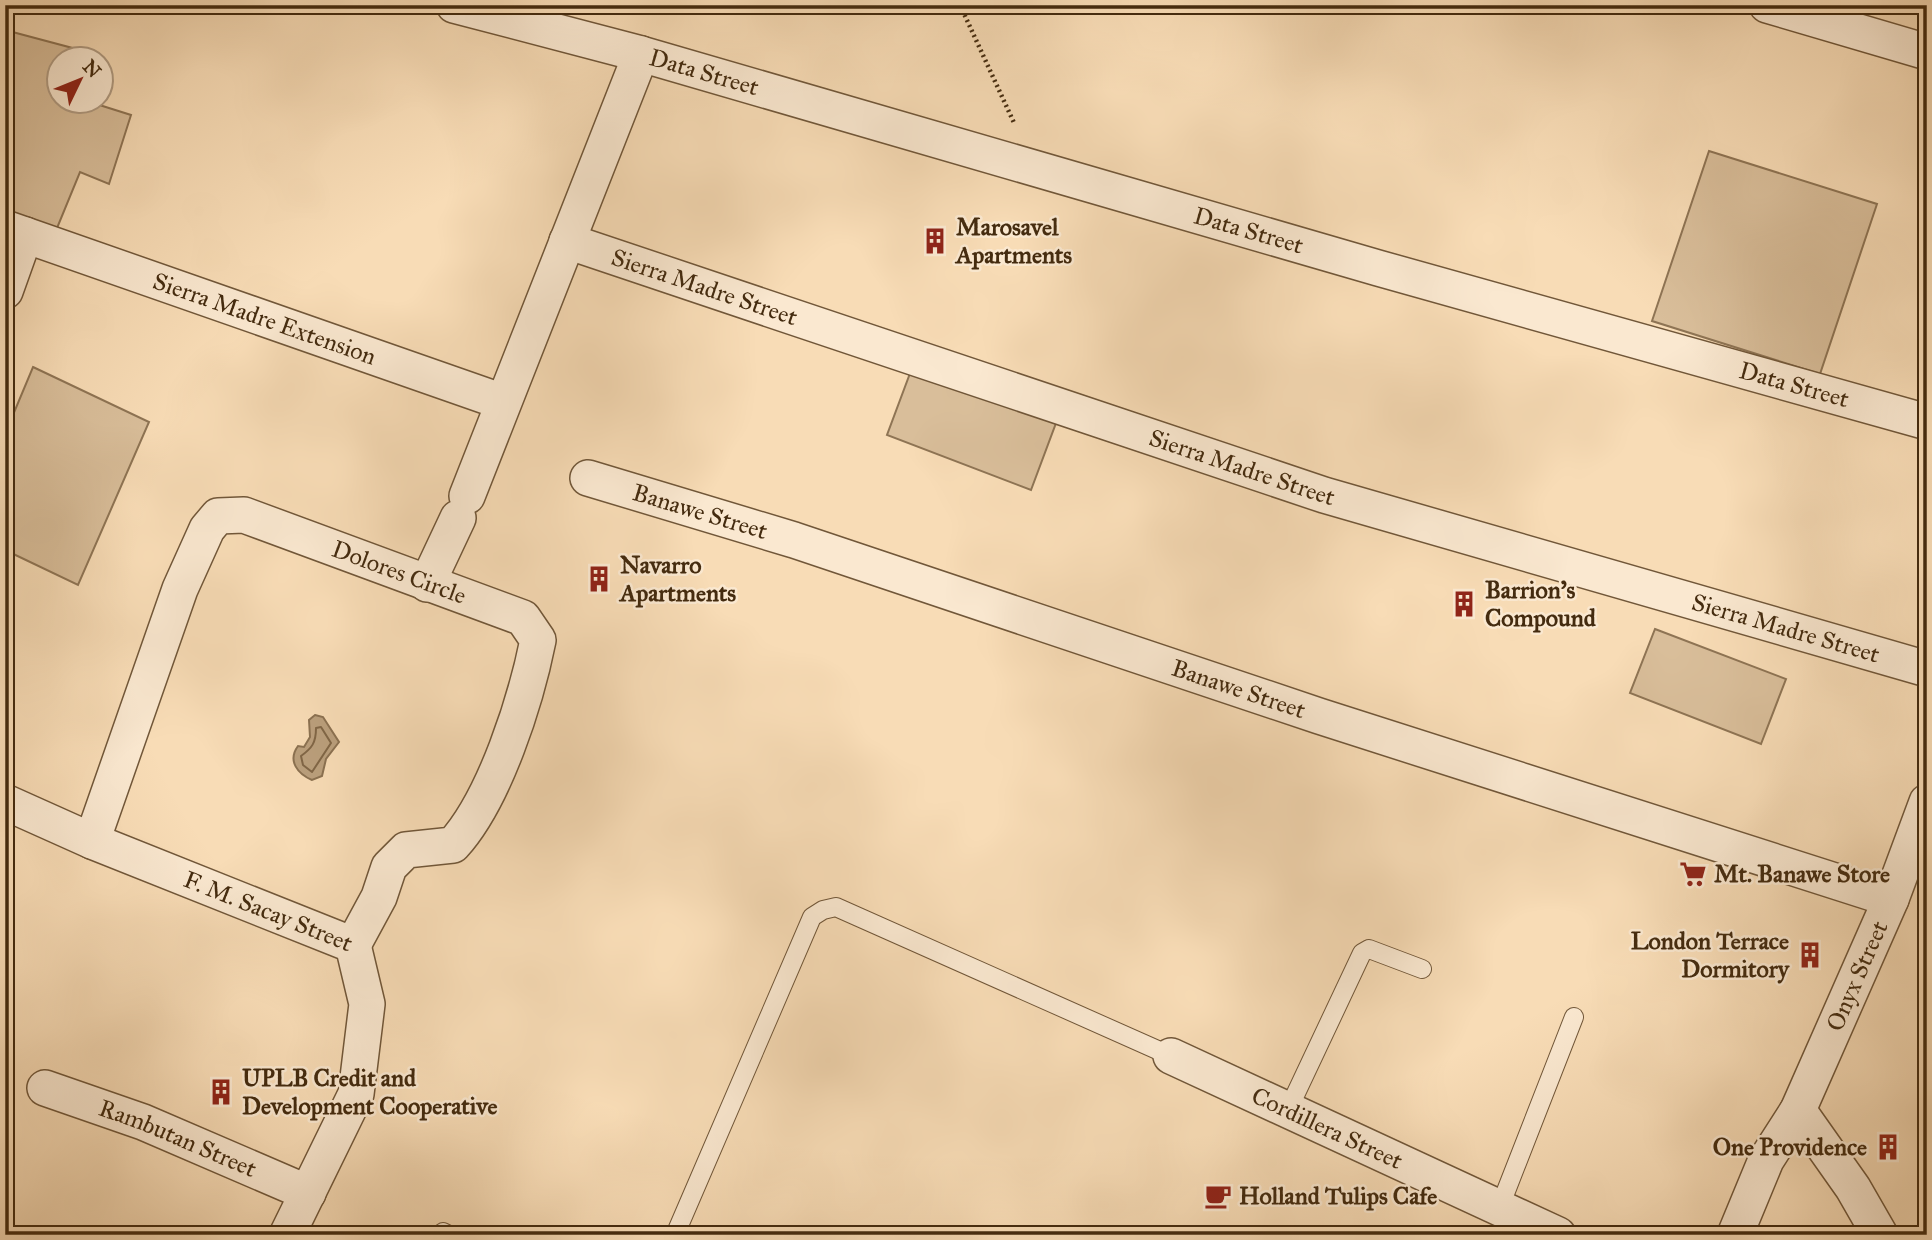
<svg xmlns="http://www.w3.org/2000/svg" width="1932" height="1240" font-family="'IM FELL Great Primer',serif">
<rect width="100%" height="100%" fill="#f8dcb6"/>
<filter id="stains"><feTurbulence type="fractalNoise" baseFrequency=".00286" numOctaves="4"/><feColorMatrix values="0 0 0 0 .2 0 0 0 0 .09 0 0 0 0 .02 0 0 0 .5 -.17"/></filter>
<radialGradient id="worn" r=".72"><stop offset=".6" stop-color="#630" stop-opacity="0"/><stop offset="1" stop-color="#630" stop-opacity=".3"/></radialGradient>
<path fill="#d9be9a" stroke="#8e7454" stroke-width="2" d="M5,30L80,50L76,59L60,60V102H90L131,115L109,184L80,172L55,233L5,217Z
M1709,151L1877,204L1820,374L1652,321Z
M33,367L149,422L78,585L5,550V434Z
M912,368L1056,423L1031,490L887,435Z
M1655,629L1786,679L1761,744L1630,693Z"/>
<path fill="#bba07d" stroke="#8b7151" stroke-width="2" d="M315,715L323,717L339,742L326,759L322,776L312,780C298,774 287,761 298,746L304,747L310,737L309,720Z"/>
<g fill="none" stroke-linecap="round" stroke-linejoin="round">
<path stroke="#806646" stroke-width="2" d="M321,727L331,743L312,772L303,765L301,756C312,748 316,743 316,728Z"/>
<g stroke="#715739" stroke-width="20">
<path id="lane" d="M1289,1108L1362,953L1369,949L1422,969
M1499,1209L1574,1017
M443,1232L449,1235
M675,1235L812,917L823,910L836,907L1171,1056"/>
</g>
<g stroke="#715739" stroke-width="38">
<g id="street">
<path id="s1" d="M454,5L641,54L1378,268L1927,422"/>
<path d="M1767,5L1927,52"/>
<path id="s2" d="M5,228L503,402"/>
<path id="s3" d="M567,241L1324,495L1927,669"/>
<path d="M5,291L25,235"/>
<path id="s4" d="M588,478L794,540L1319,716L1891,899"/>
<path d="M467,496L641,54"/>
<path d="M427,584L458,518"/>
<path id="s5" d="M5,802L92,841L353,945L367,1004L356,1094L287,1235"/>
<path id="s6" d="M92,841L180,589L207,529L218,516L244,515L523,618L538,640C526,700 495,799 453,845L406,850L389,867L379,897L353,945"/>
<path id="s7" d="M1171,1056L1558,1235"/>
<path id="s8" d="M45,1088L143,1122L308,1193"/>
<path d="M1798,1110L1853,1188L1880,1235"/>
<path id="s9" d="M1735,1235L1766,1160L1798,1110L1891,899L1927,802"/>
</g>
</g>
<path stroke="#442b0f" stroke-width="4.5" stroke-dasharray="2 3.5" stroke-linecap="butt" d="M960,5L1015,125"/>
<use href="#lane" stroke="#fae8d0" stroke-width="18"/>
<use href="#street" stroke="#fae8d0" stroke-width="35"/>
</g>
<defs>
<g id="building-bare" transform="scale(2.1)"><path d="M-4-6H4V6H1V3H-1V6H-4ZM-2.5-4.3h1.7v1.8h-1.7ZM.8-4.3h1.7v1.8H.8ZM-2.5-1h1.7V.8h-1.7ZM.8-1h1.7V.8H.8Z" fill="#8f2418" stroke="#fae8d0" stroke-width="2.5" paint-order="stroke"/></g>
<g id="supermarket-bare" transform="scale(2.1)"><path d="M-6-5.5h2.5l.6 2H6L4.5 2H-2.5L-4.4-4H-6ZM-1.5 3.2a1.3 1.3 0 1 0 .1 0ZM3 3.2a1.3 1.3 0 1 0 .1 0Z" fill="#8f2418" stroke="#fae8d0" stroke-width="2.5" paint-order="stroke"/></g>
<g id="cafe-bare" transform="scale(2.1)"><path d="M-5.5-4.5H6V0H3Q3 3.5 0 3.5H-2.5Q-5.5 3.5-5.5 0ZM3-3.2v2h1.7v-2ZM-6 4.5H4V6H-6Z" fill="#8f2418" stroke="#fae8d0" stroke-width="2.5" paint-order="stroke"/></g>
</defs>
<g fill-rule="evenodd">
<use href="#building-bare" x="935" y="241"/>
<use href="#building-bare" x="599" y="579"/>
<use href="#building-bare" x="1464" y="604"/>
<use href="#supermarket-bare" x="1693" y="874"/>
<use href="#building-bare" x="1810" y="955"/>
<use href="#building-bare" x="221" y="1092"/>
<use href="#building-bare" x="1888" y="1147"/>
<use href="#cafe-bare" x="1218" y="1196"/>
</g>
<g text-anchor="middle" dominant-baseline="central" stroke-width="5" stroke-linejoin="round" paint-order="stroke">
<g font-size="24" fill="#442b0f" stroke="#fae8d0">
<text stroke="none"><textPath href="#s1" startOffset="259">Data Street</textPath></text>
<text stroke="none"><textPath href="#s1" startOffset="826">Data Street</textPath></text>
<text stroke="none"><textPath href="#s3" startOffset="145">Sierra Madre Street</textPath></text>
<text stroke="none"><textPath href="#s2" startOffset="275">Sierra Madre Extension</textPath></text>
<text stroke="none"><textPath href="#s1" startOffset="1393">Data Street</textPath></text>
<text stroke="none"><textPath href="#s3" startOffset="712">Sierra Madre Street</textPath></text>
<text stroke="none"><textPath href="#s4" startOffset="117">Banawe Street</textPath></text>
<text stroke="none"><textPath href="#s6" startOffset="541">Dolores Circle</textPath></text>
<text stroke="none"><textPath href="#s3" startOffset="1279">Sierra Madre Street</textPath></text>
<text stroke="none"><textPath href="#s4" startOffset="684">Banawe Street</textPath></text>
<text stroke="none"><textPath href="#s5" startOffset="285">F. M. Sacay Street</textPath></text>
<text stroke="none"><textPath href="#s9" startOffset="287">Onyx Street</textPath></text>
<text stroke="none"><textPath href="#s7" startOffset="172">Cordillera Street</textPath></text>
<text stroke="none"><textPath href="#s8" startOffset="142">Rambutan Street</textPath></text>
</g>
<g font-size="24" font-weight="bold" fill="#442b0f" stroke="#fae8d0" text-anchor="start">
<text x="956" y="227">Marosavel<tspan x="956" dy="28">Apartments</tspan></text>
<text x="620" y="565">Navarro<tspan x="620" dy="28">Apartments</tspan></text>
<text x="1485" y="590">Barrion's<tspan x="1485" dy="28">Compound</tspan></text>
<text x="1714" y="874">Mt. Banawe Store</text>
<text x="1789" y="941" text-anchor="end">London Terrace<tspan x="1789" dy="28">Dormitory</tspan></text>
<text x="242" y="1078">UPLB Credit and<tspan x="242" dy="28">Development Cooperative</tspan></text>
<text x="1867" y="1147" text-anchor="end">One Providence</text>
<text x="1239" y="1196">Holland Tulips Cafe</text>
</g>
</g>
<rect width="1932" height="1240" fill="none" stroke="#f8dcb6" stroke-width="28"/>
<rect x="7" y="7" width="1918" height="1226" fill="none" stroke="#442b0f" stroke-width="3.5"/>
<rect x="14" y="14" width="1904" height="1212" fill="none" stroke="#442b0f" stroke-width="2"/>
<g transform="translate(80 80) rotate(47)"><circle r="33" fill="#fae8d0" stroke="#b19c83" stroke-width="2"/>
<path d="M0-5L12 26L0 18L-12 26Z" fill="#8f2418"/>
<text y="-10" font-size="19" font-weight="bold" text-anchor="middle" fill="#442b0f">N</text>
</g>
<rect width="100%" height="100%" filter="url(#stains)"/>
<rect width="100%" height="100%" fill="url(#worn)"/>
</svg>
